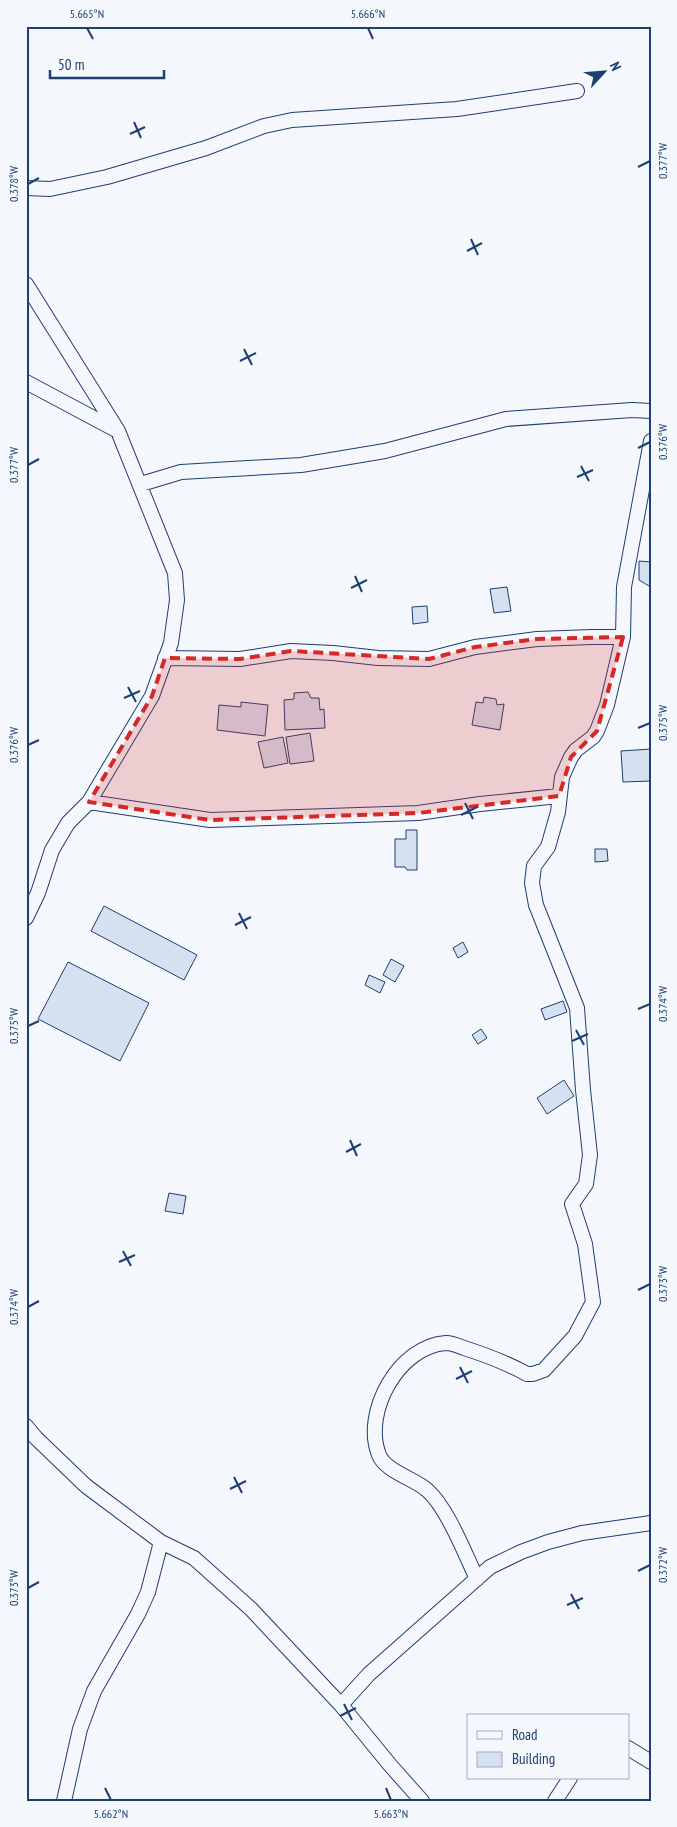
<svg xmlns="http://www.w3.org/2000/svg" width="677" height="1827" font-family="'PT Sans Narrow',sans-serif">
<rect width="100%" height="100%" fill="#f4f7fb"/>
<path fill="#d5e0f0" stroke="#1d3f73" d="M639,561L651,562V585L649,586L639,580Z
M507,587L511,611L494,613L490,589Z
M427,606L428,622L413,624L412,607Z
M308,692L311,698H319L320,710L324,709L325,728L285,730L284,700L294,699V693Z
M484,697L496,699L497,705L504,704L500,730L472,725L476,702L483,703Z
M241,702L268,705L265,736L217,730L219,705L241,707Z
M310,733L314,761L290,764L286,737Z
M283,737L288,763L264,768L258,742Z
M651,749V781L623,782L621,751Z
M406,830H417V870H407L405,867H395V839H406Z
M595,849H607L608,861L595,862Z
M104,906L197,955L184,980L91,931Z
M463,942L468,952L458,958L453,948Z
M391,959L404,966L395,982L383,975Z
M68,962L149,1003L120,1061L38,1019Z
M369,975L385,982L380,993L365,985Z
M563,1001L567,1012L545,1020L541,1009Z
M481,1029L487,1038L478,1044L472,1035Z
M564,1080L574,1096L547,1114L537,1098Z
M169,1193L186,1196L183,1214L165,1211Z"/>
<g fill="none" stroke-linecap="round" stroke-linejoin="round">
<g stroke="#1d3f73" stroke-width="16">
<path id="minor" d="M26,188L50,189L107,177L206,148L264,126L292,120L457,109L577,91
M26,284L118,431L175,573L177,600L171,643L152,696L89,802L68,823L52,850L38,893L26,918
M26,382L118,431
M141,484L181,472L301,465L385,451L506,419L632,410L651,411
M165,658L240,659L291,651L333,653L378,658L429,659L475,647L537,639L592,637H623
M89,802L210,820L418,813L480,804L559,796
M26,1426L36,1438L86,1486L161,1542L194,1558L251,1609L341,1705L390,1765L422,1801
M477,1579C465,1554 447,1507 427,1490C415,1479 385,1471 379,1455C362,1412 399,1346 446,1343C452,1343 459,1346 464,1348C486,1355 507,1363 527,1374H533L544,1370L575,1336L593,1302L585,1244L572,1204L586,1184L590,1155L583,1090L577,1008L536,905L532,883L534,866L548,847L558,812L562,777L571,757L576,750L593,737L597,731L607,705L623,637L624,587L651,441
M341,1705L369,1674L490,1567L521,1552L548,1542L582,1533L651,1523
M628,1748L651,1762
M64,1801L80,1729L94,1691L138,1614L148,1592L161,1542
M555,1801L570,1778"/>
</g>
<use href="#minor" stroke="#f4f7fb" stroke-width="14"/>
</g>
<path fill="#d62828" fill-opacity="0.2" stroke="#d62828" stroke-width="4" stroke-dasharray="10 6" stroke-linejoin="round" d="M623,637L597,731L571,757L559,796L418,813L210,820L89,802L152,696L165,658L240,659L291,651L429,659L475,647L537,639Z"/>
<path fill="none" stroke="#1d3f73" stroke-width="2" d="M87,28L93,39M368,28L373,39M134,122L141,138M130,134L145,127M638,167L650,161M28,184L39,178M471,239L478,255M467,251L482,243M244,349L252,365M240,361L256,353M638,448L650,442M28,465L39,459M581,466L589,481M577,477L593,470M355,576L362,592M351,588L367,580M128,687L136,702M124,698L140,691M638,728L650,723M28,745L39,740M465,803L473,819M461,815L477,807M239,913L247,929M235,925L251,917M638,1009L650,1004M28,1026L39,1021M576,1030L584,1045M572,1041L588,1034M350,1140L357,1156M346,1152L361,1144M123,1251L131,1266M119,1262L135,1255M638,1290L650,1284M28,1307L39,1301M460,1367L468,1383M456,1379L472,1371M234,1477L242,1493M230,1489L246,1481M638,1571L650,1565M28,1588L39,1582M571,1594L579,1609M567,1605L583,1598M344,1704L352,1720M340,1716L356,1708M105,1788L111,1800M386,1788L391,1800"/>
<rect width="677" height="1827" fill="none" stroke="#f4f7fb" stroke-width="55"/>
<rect x="467" y="1714" width="162" height="65" fill="#f4f7fb" stroke="#9eadc5"/>
<rect x="477" y="1731" width="25" height="8" fill="#f4f7fb" stroke="#9eadc5"/>
<text x="512" y="1740" font-size="15" fill="#1d3f73">Road</text>
<rect x="477" y="1752" width="25" height="15" fill="#d5e0f0" stroke="#9eadc5"/>
<text x="512" y="1764" font-size="15" fill="#1d3f73">Building</text>
<g transform="translate(604 72) rotate(64)" stroke="#f4f7fb" stroke-width="4" paint-order="stroke">
<path d="M0-4L9 19L0 12L-9 19Z" fill="#1d3f73"/>
<text y="-8" font-size="14" font-weight="bold" text-anchor="middle" fill="#1d3f73">N</text>
</g>
<path d="M50 70v8h114v-8" fill="none" stroke="#1d3f73" stroke-width="2.5"/>
<text x="58" y="70" font-size="15" fill="#1d3f73" stroke="#f4f7fb" stroke-width="4" paint-order="stroke">50 m</text>
<rect x="28" y="28" width="622" height="1772" fill="none" stroke="#1d3f73" stroke-width="2"/>
<g font-size="12" text-anchor="middle" fill="#1d3f73">
<text x="87" y="18">5.665°N</text>
<text x="368" y="18">5.666°N</text>
<text transform="translate(663 161) rotate(-90)" y="4">0.377°W</text>
<text transform="translate(14 184) rotate(-90)" y="4">0.378°W</text>
<text transform="translate(663 442) rotate(-90)" y="4">0.376°W</text>
<text transform="translate(14 465) rotate(-90)" y="4">0.377°W</text>
<text transform="translate(663 723) rotate(-90)" y="4">0.375°W</text>
<text transform="translate(14 745) rotate(-90)" y="4">0.376°W</text>
<text transform="translate(663 1004) rotate(-90)" y="4">0.374°W</text>
<text transform="translate(14 1026) rotate(-90)" y="4">0.375°W</text>
<text transform="translate(663 1284) rotate(-90)" y="4">0.373°W</text>
<text transform="translate(14 1307) rotate(-90)" y="4">0.374°W</text>
<text transform="translate(663 1565) rotate(-90)" y="4">0.372°W</text>
<text transform="translate(14 1588) rotate(-90)" y="4">0.373°W</text>
<text x="111" y="1818">5.662°N</text>
<text x="391" y="1818">5.663°N</text>
</g>
</svg>
